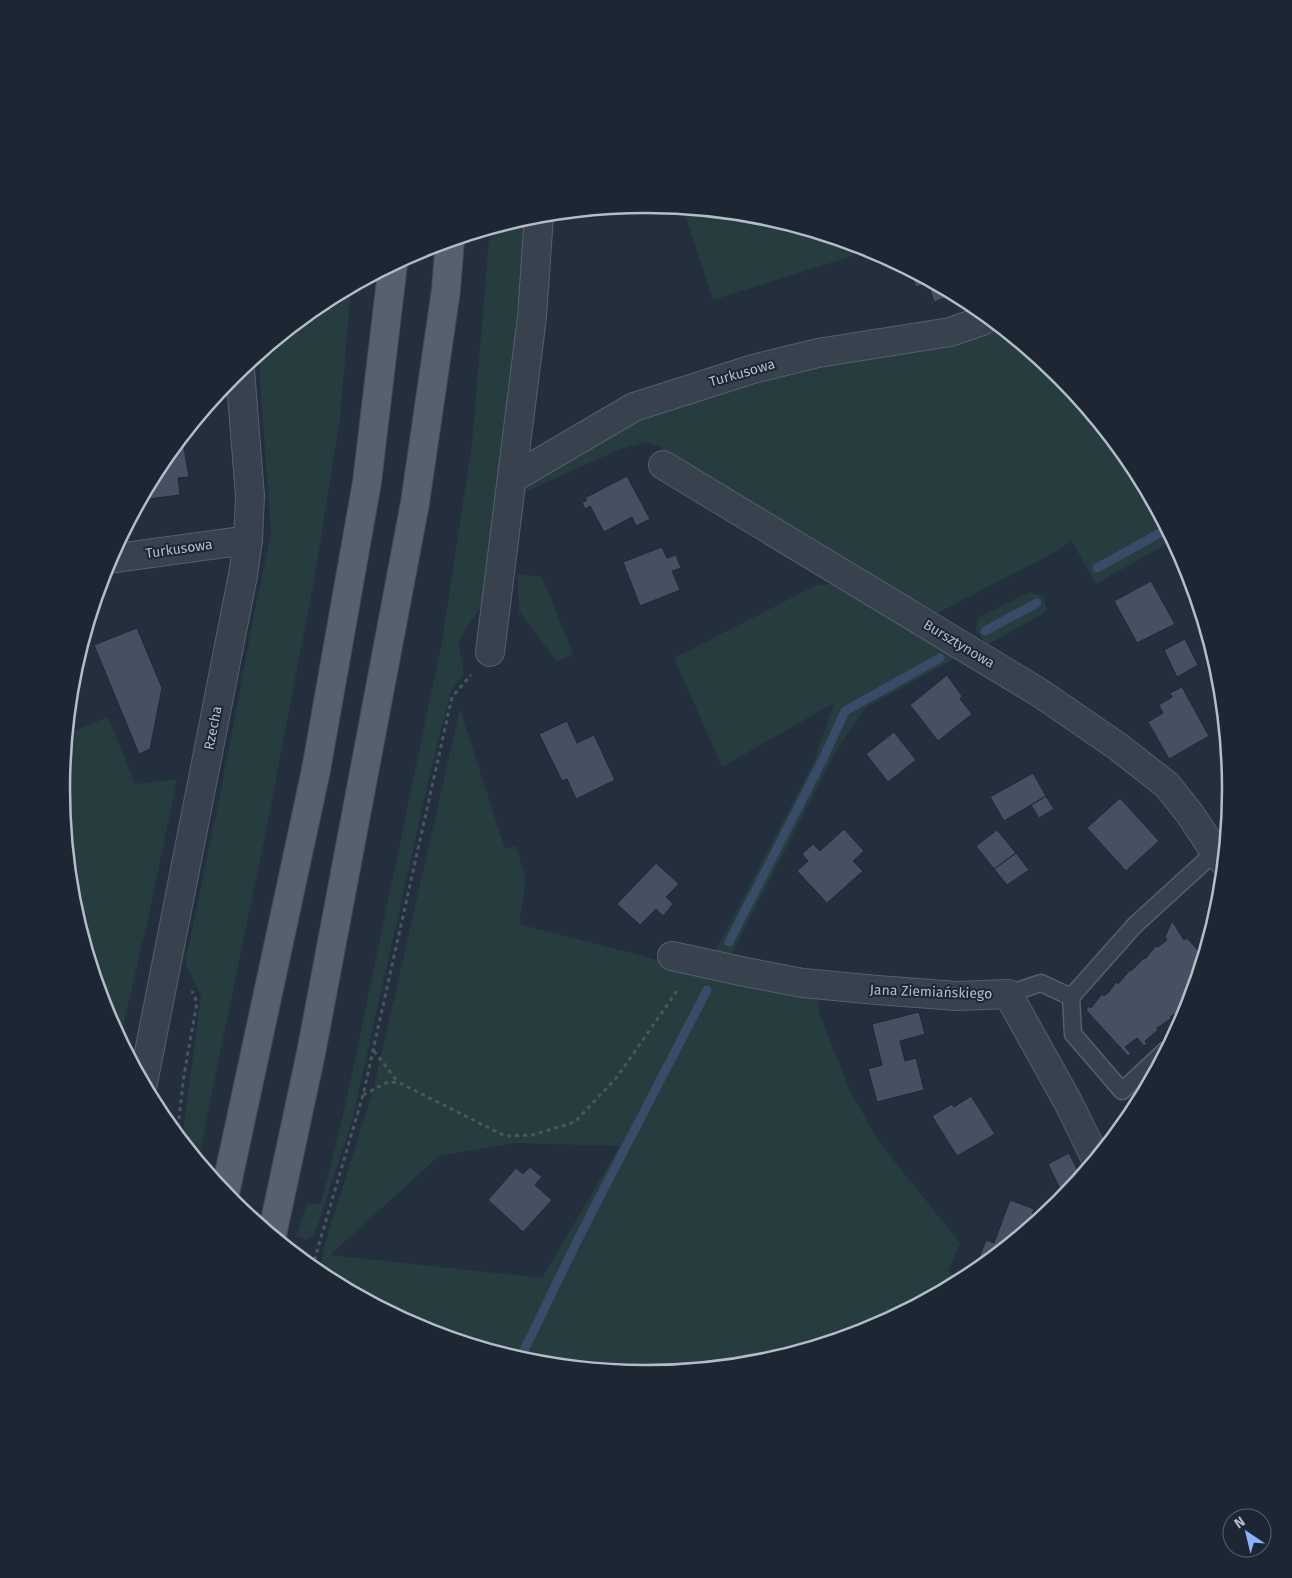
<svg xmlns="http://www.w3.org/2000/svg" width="1292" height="1578" font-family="'Fira Sans',sans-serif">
<rect width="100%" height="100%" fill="#242f3e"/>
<path fill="#263c3f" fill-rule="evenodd" d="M683,208L760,216L871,250L713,300Z
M529,217L516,362L485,603L467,627L459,643L464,674L451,691L429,778L352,1121L318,1225L312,1237L306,1240L296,1236L307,1204L321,1203L347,1098L442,641L472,443L490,228Z
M351,287L340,418L315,575L267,826L198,1160L182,1140L201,995L186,966V958L218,805L257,599L271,534L260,382L259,353L321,303Z
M994,322L1060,376L1132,464L1173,540L1096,584L1071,540L1061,549L932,616L656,445L646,442L618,450L527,491L530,473L630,421L778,376Z
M517,574L542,577L573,654L557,662L519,611Z
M841,583L956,658L865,708L837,749L731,955L715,952L814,762L834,703L722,767L674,658L817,585Z
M1029,592L1044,597L1047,611L987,645L976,630L978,618Z
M460,709L505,849L516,846L526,879L519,924L654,959L704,978L816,995L820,1014L848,1087L879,1142L960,1243L948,1271L959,1281L870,1329L760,1363L646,1374L532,1362L422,1329L320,1275L323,1249L373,1091ZM516,1143L620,1146L542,1278L330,1255L439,1156Z
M108,717L135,784L177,779L151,906L120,1039L106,1012L72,903L61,789L67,734Z"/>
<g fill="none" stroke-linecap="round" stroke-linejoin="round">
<path stroke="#394c67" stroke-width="9" d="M1097,568L1167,529
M985,631L1037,603
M729,942L823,759L845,711L940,658
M520,1359L578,1239L707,990"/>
</g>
<path fill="#455162" stroke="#1f2835" d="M910,270L955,294L934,302L928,283L916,287Z
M182,436L189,477L178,478L180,495L141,500L160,464Z
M627,476L650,519L636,526L632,517L604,532L590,506L585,509L582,503L587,500L585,498Z
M662,547L667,558L676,555L681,568L672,571L680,590L640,606L623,562Z
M1151,581L1175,624L1137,643L1114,601Z
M137,628L162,688L150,749L139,754L94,645Z
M1185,639L1198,665L1177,677L1164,650Z
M947,675L962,696L960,699L972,714L938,741L910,705Z
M1182,687L1209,736L1169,759L1148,722L1163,713L1159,705L1172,697L1170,693Z
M567,721L577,743L594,735L615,780L576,799L567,779L562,781L539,734Z
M894,732L916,760L888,782L866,754Z
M1033,773L1046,796L1004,821L990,797Z
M1046,796L1054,809L1039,818L1031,805Z
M1120,798L1159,841L1126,871L1087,828Z
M844,829L864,851L853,861L863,871L827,903L797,871L808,861L802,854L813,844L820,851Z
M997,830L1016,853L994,869L976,846Z
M1016,853L1029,870L1007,885L994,869Z
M656,863L679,884L666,897L673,904L663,916L656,909L640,925L617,904Z
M1172,921L1184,940L1187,938L1203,956L1190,1000L1184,1005L1186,1007L1170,1017L1172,1018L1157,1028L1158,1030L1145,1041L1147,1044L1144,1046L1137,1038L1125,1047L1131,1054L1128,1056L1086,1010L1089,1006L1091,1008L1102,994L1104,996L1109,992L1116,982L1118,984L1130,970L1131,971L1144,958L1145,959L1156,946L1158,947L1167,940L1165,937Z
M919,1012L925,1034L900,1041L905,1061L916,1058L924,1090L877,1102L868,1069L882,1065L872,1024Z
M971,1096L995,1134L957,1156L932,1116L952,1104L954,1107Z
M1069,1153L1081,1177L1064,1197L1048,1164Z
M530,1167L542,1177L535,1185L552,1200L523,1232L488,1200L516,1168L523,1174Z
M1010,1200L1034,1209L1028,1229L987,1262L979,1258L986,1240L994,1243Z"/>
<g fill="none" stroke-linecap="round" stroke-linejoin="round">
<g stroke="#565f6c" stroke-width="19">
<path id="service" d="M1008,994L1041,983L1071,997L1135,925L1215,852
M1071,997L1073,1034L1122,1091L1166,1050"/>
</g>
<g stroke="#565f6c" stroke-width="30">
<path id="minor" d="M663,465L1040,693L1117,746L1167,785L1190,814L1215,852L1224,862
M513,478L634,407L753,369L818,353L950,332L982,321L988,317
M109,559L248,540
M490,652L532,317L539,215
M672,956L745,972L803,983L877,990L957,996L1008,994L1068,1102L1096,1159
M143,1083L243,575L248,540L250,496L240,370"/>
</g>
<g stroke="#414a57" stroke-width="30">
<path id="primary" d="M225,1193L316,770L367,482L393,264
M272,1235L311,1053L415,503L446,290L450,240"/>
</g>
<path stroke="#44595c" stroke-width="3" stroke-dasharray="4 4" stroke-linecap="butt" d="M374,1051L398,1082
M363,1095L386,1083L398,1082L505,1136L532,1135L575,1122L617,1077L679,988
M177,1135L184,1075L197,1002L192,991
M301,1259L313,1262
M312,1268L363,1095L452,697L471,675"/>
<use href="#service" stroke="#38414e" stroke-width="16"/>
<use href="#minor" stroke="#38414e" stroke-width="28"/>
<use href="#primary" stroke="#56606e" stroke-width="28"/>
</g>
<g text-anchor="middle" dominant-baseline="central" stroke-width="4" stroke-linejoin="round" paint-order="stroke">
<g font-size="14" fill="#b4bcc9" stroke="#1d2633">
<text transform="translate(742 373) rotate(-16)">Turkusowa</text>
<text transform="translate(179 549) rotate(-8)">Turkusowa</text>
<text transform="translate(959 644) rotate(31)">Bursztynowa</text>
<text transform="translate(213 728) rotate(-79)">Rzecha</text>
<text transform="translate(931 992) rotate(2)">Jana Ziemiańskiego</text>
</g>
</g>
<path d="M0 0H1292V1578H0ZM70 789a576 576 0 1 1 1152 0a576 576 0 1 1-1152 0Z" fill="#1d2633" fill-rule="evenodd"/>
<path fill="none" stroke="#b4bcc9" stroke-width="2.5" d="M70 789a576 576 0 1 1 1152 0a576 576 0 1 1-1152 0Z"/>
<g transform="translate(1247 1533) rotate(325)"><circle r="24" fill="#1d2633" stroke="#59626f"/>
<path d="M0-4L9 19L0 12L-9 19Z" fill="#8ab4f8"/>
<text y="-8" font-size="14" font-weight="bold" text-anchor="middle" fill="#b4bcc9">N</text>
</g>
</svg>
